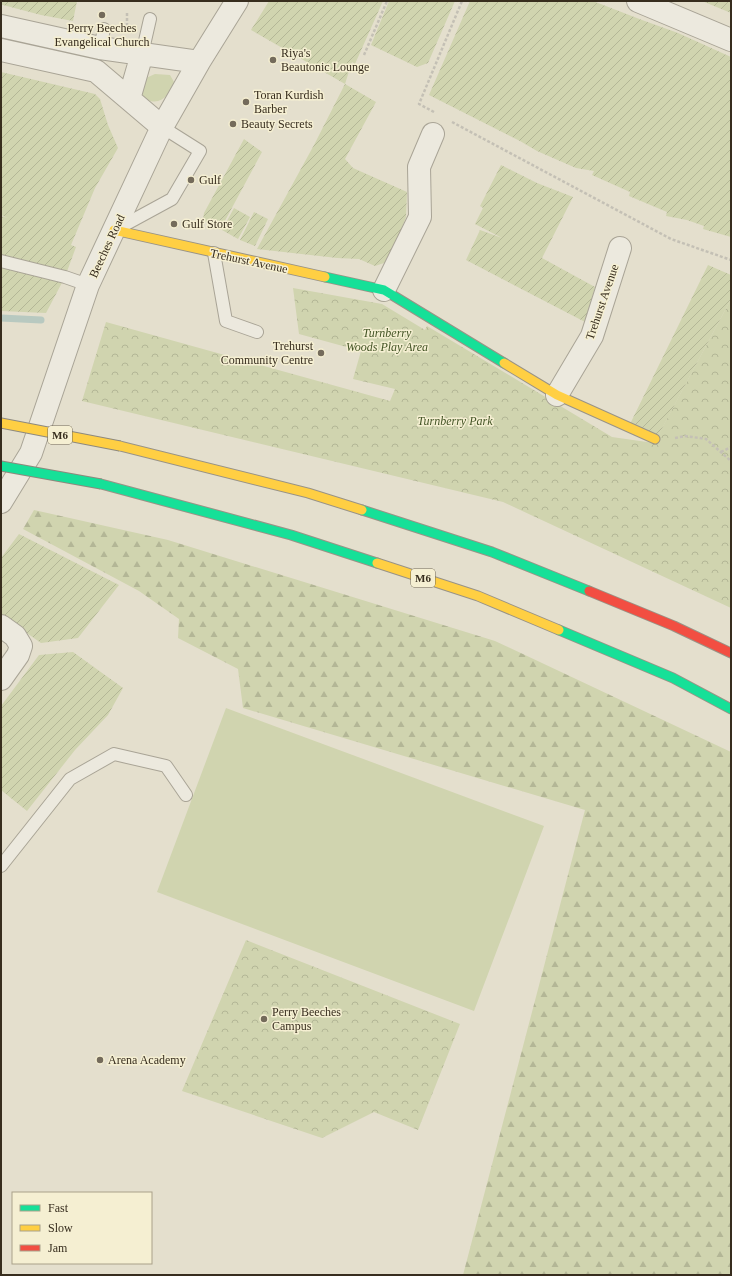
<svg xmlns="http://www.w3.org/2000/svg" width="732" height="1276" font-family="Georgia,serif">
<defs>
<pattern id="forest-firs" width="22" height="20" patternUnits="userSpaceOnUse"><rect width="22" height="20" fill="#d0d4af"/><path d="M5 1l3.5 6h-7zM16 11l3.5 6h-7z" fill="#b3b696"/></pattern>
<pattern id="park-crowns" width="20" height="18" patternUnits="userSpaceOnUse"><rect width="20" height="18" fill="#d0d4af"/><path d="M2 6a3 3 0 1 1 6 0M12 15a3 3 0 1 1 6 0" fill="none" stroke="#b3b696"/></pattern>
<pattern id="garden-furrows" width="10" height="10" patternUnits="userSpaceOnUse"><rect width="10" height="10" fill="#d0d4af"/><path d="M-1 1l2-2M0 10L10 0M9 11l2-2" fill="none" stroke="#b3b696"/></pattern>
</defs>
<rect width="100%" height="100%" fill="#e4dfcd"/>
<path fill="#d0d4af" d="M155,74L170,75L174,82C171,93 161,106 148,100C145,99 142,96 140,94L146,78Z
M226,708L544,826L474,1011L157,892Z"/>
<path fill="url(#forest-firs)" d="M34,510L168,540L495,641L731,752V1275H463L585,810L243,708L238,669L178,638L179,619L139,591L23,529Z"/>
<path fill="url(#park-crowns)" d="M293,288L382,304L425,330L427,326L612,437L654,443L731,299V608L503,502L82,401L106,322L390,401L395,389L353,379L361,351L299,334Z
M246,940L460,1024L418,1130L374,1112L322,1138L182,1091Z"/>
<path fill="url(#garden-furrows)" d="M1,1H77L73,21L41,15L3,5H1Z
M269,1H383L355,64L352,62L345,84L376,102L345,159L353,168L407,192L406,217L393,251L384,263L375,266L359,259L337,258L257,249L314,145L345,84L251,30Z
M389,1H455L428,63L417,67L371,45Z
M470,1H593L642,20L678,33L731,57V237L703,229L704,226L687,220L666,216L667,212L629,196L630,192L592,175L594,171L576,168L537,151L520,141L429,95Z
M702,1H731V13Z
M1,72L95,94L100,99L108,125L118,148L95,188L71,245L76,247L65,277L46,313L1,311V216L8,218L1,215Z
M244,139L262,152L220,230L203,220L204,213Z
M501,165L537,183L573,197L542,258L595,287L585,322L466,260L480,230L502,238L475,224L483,208L480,206Z
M234,208L250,217L238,239L222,230Z
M254,212L268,219L255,246L240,240Z
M708,265L731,275V299L658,436L630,424Z
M19,534L119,585L78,638L41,643L1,615V558Z
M73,652L123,688L108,715L75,750L27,811L1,790V706L39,655Z"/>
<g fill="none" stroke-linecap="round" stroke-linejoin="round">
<path stroke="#b8c9c0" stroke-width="7" d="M1,318L41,320"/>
<g stroke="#a9a496" stroke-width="14">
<path id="lane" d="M100,48L104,29
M142,54L150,19
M115,230L172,199L200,151L162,127
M214,253L226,321L257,332
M1,261L65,277L88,285
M1,866L70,779L114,754L166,766L186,795"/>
</g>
<g stroke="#a9a496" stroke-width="24">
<path id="street" d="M638,1L731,40
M1,26L100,48L199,62
M1,50L96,71L162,127
M129,99L142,54
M384,290L420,217L419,167L433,134
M557,395L592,336L620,248
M1,502L31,453L88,285L162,127L199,62L237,1
M1,626L15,636L21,646L18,655L1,679"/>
</g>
<g stroke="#999386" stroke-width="11">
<path id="fast" d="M325,277L384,290L504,363
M101,484L291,535L377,563
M362,510L492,552L589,591
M559,630L673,678L731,709"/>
</g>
<g stroke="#999386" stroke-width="11">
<path id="slow" d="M114,230L325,277
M504,363L557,395L655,439
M120,446L308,493L362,510
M377,563L478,596L559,630"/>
</g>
<g stroke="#999386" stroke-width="11">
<path id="jam" d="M589,591L674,626L731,653"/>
</g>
<path stroke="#c4c0b5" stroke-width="2.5" stroke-dasharray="3 2" stroke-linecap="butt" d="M127,13V30
M364,55L387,1
M434,112L419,104L462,1
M452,122L671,239L731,260
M675,438L685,436L706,439L731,461
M721,452L731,447"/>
<use href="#lane" stroke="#ece9de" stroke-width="12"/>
<use href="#street" stroke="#ece9de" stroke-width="22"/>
<use href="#fast" stroke="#16e098" stroke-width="9"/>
<use href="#slow" stroke="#ffcf43" stroke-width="9"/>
<use href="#jam" stroke="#f24e42" stroke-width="9"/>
<g stroke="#8e897d" stroke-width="11" stroke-linecap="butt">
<path id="fast-bridge" d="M1,466L101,484"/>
</g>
<g stroke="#8e897d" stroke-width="11" stroke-linecap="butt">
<path id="slow-bridge" d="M1,423L120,446"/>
</g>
<use href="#fast-bridge" stroke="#16e098" stroke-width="9"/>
<use href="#slow-bridge" stroke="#ffcf43" stroke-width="9"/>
</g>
<g fill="#746b5b" stroke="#f5efd2" stroke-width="1.5">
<circle cx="102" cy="15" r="4"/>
<circle cx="273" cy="60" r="4"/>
<circle cx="246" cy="102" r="4"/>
<circle cx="233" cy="124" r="4"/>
<circle cx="191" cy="180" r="4"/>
<circle cx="174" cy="224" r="4"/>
<circle cx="321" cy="353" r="4"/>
<circle cx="264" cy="1019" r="4"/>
<circle cx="100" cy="1060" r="4"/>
</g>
<g text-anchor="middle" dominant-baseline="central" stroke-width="3" stroke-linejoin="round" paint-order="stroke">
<g fill="#f5efd2" stroke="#706754" stroke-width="1">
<rect x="48" y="426" width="24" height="18" rx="3"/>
<rect x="411" y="569" width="24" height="18" rx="3"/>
</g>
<g font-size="11" font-weight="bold" fill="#372d1e">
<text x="60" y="435">M6</text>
<text x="423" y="578">M6</text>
</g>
<g font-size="12" fill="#372d1e" stroke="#f5efd2" text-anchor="start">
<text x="102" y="28" text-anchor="middle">Perry Beeches<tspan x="102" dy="14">Evangelical Church</tspan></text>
<text x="281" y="53">Riya's<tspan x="281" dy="14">Beautonic Lounge</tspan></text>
<text x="254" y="95">Toran Kurdish<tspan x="254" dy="14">Barber</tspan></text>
<text x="241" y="124">Beauty Secrets</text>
<text x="199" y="180">Gulf</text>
<text x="182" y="224">Gulf Store</text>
<text x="313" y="346" text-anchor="end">Trehurst<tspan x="313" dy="14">Community Centre</tspan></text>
<text x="272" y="1012">Perry Beeches<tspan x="272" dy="14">Campus</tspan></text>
<text x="108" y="1060">Arena Academy</text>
</g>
<g font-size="12" fill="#372d1e" stroke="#f5efd2">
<text transform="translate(107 246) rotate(-65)">Beeches Road</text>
<text transform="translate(249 261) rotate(12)">Trehurst Avenue</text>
<text transform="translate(602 302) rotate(-71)">Trehurst Avenue</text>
</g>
<g font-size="12" font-style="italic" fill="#435425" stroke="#f5efd2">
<text x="387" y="333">Turnberry<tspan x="387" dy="14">Woods Play Area</tspan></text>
<text x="455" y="421">Turnberry Park</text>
</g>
</g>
<rect width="732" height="1276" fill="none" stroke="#372d1e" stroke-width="4"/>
<rect x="12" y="1192" width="140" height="72" fill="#f5efd2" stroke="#a9a18a"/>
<rect x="20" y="1205" width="20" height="6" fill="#16e098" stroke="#a9a18a"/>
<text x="48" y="1212" font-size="12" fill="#372d1e">Fast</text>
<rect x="20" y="1225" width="20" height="6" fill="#ffcf43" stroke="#a9a18a"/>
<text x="48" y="1232" font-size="12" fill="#372d1e">Slow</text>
<rect x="20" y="1245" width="20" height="6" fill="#f24e42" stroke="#a9a18a"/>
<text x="48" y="1252" font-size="12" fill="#372d1e">Jam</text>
</svg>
